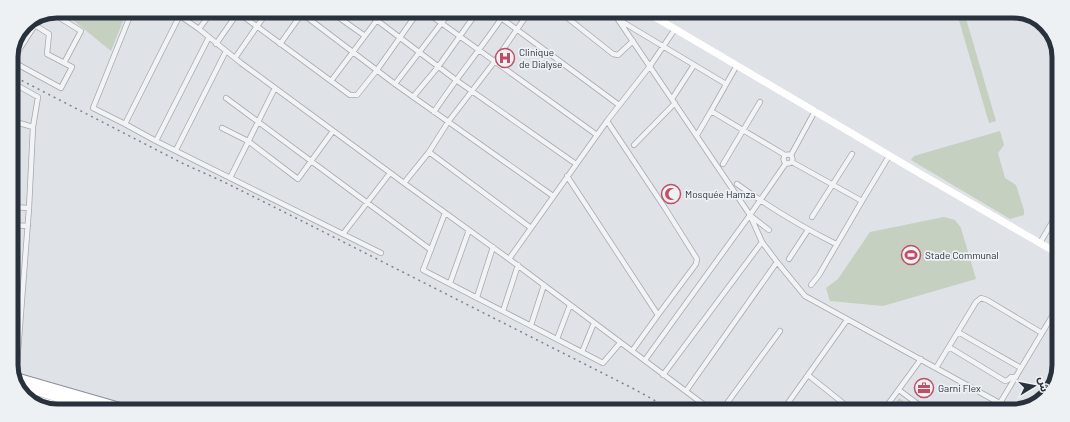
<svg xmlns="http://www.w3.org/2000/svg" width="1070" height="422" font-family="Barlow,'Noto Sans Arabic',sans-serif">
<rect width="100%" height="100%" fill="#dfe2e6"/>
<path fill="#c5d0c0" d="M62,11H127L111,51Z
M965,15L996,121L989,123L958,17Z
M1000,131L1004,145L998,153L1005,178L1016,185L1024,210V215L1010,219L911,160L914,156Z
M944,217L955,220L961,228L976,279L883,306L830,301L826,288L838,279L870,232Z
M899,398L917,411H890Z"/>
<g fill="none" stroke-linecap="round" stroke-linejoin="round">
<g stroke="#a5a9b0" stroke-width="6">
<path id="street" d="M173,11L199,29L241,63L404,183L509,259L711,410
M182,11L125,124L156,141L381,253
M236,11L350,95H357L377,70L418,12
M300,12L395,84L553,196
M331,12L365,36
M366,12L456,80L576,164
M426,12L597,135
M493,12L619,105
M519,12L517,16L523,20
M560,12L613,54L618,55L633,41
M613,12L750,215L762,242L777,262L805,296L1014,411
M52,13L81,31L64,63
M621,21L726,84
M199,29L212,11
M216,44L239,11
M280,44L303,12
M15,56L17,64L61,88L72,67L47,54L49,34L30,22
M11,58L15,56L35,25
M235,58L267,12
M737,65L711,111L785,155
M331,81L377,20
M11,82L38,97L33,127L29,208L16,378
M395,84L450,12
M413,97L438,67L477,12
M226,98L431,250
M672,99L694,65
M434,112C455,80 479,51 501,19
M11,123H19L33,127
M125,124L93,108L132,11
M222,128L248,141L298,179L333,131
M697,135L711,111
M156,141L209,37
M634,145L675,103
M176,150L226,51
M429,152L531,228
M783.5 159a4.5 4.5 0 1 1 9 0a4.5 4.5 0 1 1-9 0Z
M791,155L815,111
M792,162L862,201L819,275L811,285
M723,164L760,102
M567,176L658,315L696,264L697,259L665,208L607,121
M230,178L275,88
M404,183L429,152L448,122L495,61L529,12
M737,184C769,207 802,227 836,244
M862,201L889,156
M11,207L29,208
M445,213L423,270L603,363L620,343
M751,216L769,230
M812,217L852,154
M11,225L28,226
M343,234L390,173
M1040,243L1058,212
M509,259L607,121L650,66L675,29
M789,259L808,230
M450,283L469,230
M477,297L493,247
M503,311L518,265
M531,325L544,285
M958,332L1021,368
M557,339L570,305
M949,347L1005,381L1008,380L1011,377H1016
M632,351L658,315
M582,352L594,323
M645,360L750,215L786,163
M936,368L976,302L981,298L987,300L1042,333
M663,375L762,242
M808,375L853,411
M899,390L927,411
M686,391L777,262
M21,394L75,409
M1000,403L1057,308
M722,410L780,331
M783,410L847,320
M883,411L921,359"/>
</g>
<g stroke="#87909c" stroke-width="11">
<path id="highway" d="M14,377L125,409
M18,385L96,409"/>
</g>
<use href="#street" stroke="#f1f3f5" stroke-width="4.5"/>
<path stroke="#fff" stroke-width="7" d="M648,13L919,173L1057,253"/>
<use href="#highway" stroke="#fff" stroke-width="9"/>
<path stroke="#7a838e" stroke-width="1.5" stroke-dasharray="2 4" stroke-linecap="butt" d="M11,75L184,164L224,182L292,216L634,389L672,410"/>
</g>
<defs>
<g id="hospital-ring" transform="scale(1)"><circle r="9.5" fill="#eef1f4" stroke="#c04f66" stroke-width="1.5"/><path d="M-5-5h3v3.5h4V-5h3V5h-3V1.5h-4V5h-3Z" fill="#c04f66"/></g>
<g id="mosque-ring" transform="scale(1)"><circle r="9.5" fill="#eef1f4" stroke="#c04f66" stroke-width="1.5"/><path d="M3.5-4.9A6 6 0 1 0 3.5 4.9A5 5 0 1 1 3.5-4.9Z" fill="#c04f66"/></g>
<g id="stadium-ring" transform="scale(1)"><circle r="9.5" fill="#eef1f4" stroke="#c04f66" stroke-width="1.5"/><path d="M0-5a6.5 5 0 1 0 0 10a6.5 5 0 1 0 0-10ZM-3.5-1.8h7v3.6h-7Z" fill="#c04f66"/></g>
<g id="office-ring" transform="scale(1)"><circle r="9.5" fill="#eef1f4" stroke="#c04f66" stroke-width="1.5"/><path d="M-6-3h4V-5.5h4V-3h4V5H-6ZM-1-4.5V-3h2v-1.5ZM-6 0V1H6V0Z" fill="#c04f66"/></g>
</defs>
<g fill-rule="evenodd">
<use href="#hospital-ring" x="505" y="58"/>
<use href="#mosque-ring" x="671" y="194"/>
<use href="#stadium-ring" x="911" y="255"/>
<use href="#office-ring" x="924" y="388"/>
</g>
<g text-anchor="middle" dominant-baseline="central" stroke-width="3.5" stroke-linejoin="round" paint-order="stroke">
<g font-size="10" fill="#29313c" stroke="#eef1f4" text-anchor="start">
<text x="519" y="52">Clinique<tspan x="519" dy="12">de Dialyse</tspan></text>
<text x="685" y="194">Mosquée Hamza</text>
<text x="925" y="255">Stade Communal</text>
<text x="938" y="388">Garni Flex</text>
</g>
</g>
<path d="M0 0H1070V422H0ZM57 18H1013A39 39 0 0 1 1052 57V365A39 39 0 0 1 1013 404H57A39 39 0 0 1 18 365V57A39 39 0 0 1 57 18Z" fill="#eef1f4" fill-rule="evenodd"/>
<path fill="none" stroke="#29313c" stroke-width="5" d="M57 18H1013A39 39 0 0 1 1052 57V365A39 39 0 0 1 1013 404H57A39 39 0 0 1 18 365V57A39 39 0 0 1 57 18Z"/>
<g transform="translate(1034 386) rotate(80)" stroke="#eef1f4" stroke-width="3" paint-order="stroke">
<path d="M0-3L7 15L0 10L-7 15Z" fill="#29313c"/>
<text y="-6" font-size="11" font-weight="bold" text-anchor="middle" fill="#29313c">ش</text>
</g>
</svg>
